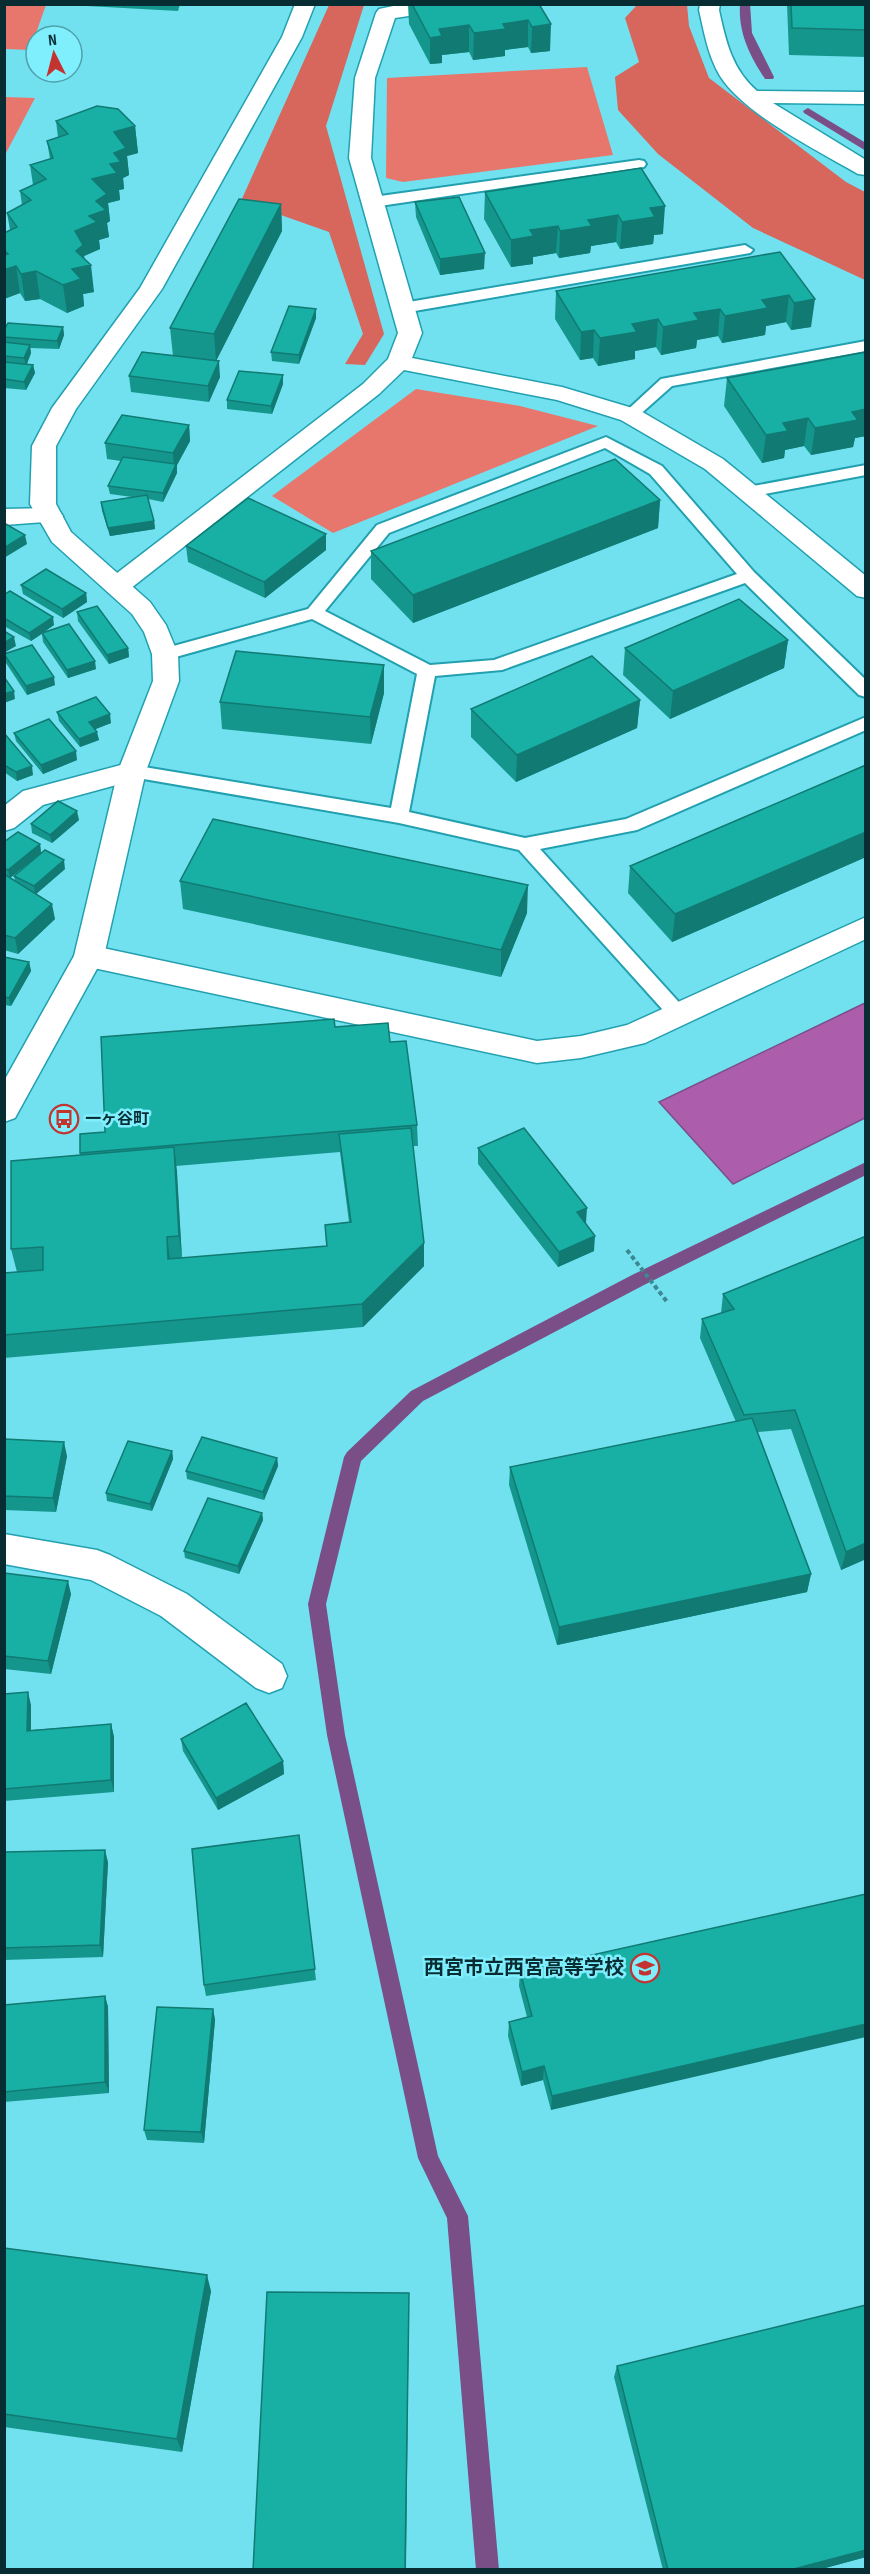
<svg xmlns="http://www.w3.org/2000/svg" width="870" height="2574" font-family="'Sofia Sans Condensed','Noto Sans JP',sans-serif">
<rect width="100%" height="100%" fill="#71e1f0"/>
<path fill="#e7776c" d="M5,4L46,5L30,50L5,49Z
M587,67L613,155L403,182L386,178L387,78Z
M5,97L35,98L5,155L4,97Z
M416,389L520,406L598,426L333,533L272,496Z"/>
<path fill="#d7665c" d="M329,5H364L326,126L384,334L365,365L345,364L363,334L329,232L241,201Z
M637,5H687L689,26L709,78L846,182L865,192V280L753,228L658,154L618,110L615,77L639,62L625,18Z"/>
<path fill="#ac5dac" stroke="#7a4f87" stroke-width="1.5" d="M865,1003V1118L733,1184L659,1102Z"/>
<g fill="none" stroke-linecap="round" stroke-linejoin="round">
<path fill="#7a4f87" fill-rule="evenodd" d="M740,4H750L752,33L774,77L773,79H765C750,56 738,33 740,4Z
M808,108L866,143V151L804,113L803,111Z
M866,1162V1175L644,1285L423,1401L361,1461L326,1604L345,1735L438,2156L468,2216L499,2570H476L447,2218L418,2158L327,1735L308,1604L344,1457L347,1452L411,1391L632,1275Z"/>
<g stroke="#23a0af" stroke-width="4">
<path id="lane" d="M639,160L644,161L646,164L644,167L373,207L365,202L373,197Z
M745,245L753,250L750,253L403,313L395,308L403,303Z
M866,341V351L672,386L636,418L630,420L622,415L661,379Z
M606,437L662,466L754,572L866,680V697L859,695L745,583L502,670L435,676L409,812L525,838L626,819L866,717V730L637,830L540,849L686,1010L689,1015L686,1020L679,1023L672,1020L519,850L399,823L132,777L125,776L123,771L125,766L132,765L391,808L417,674L312,619L165,660L159,658L156,654L159,650L308,609L377,525ZM605,448L650,474L737,574L494,660L430,665L325,611L389,533Z
M866,465V475L748,497L742,496L739,492L742,488L748,487Z"/>
</g>
<g stroke="#23a0af" stroke-width="3">
<path id="street" d="M403,4H459L456,8L449,10L395,18L375,78L371,158L422,333L412,358L562,387L639,410L723,459L866,576V598L857,596L705,469L621,420L557,400L404,370L379,394L126,592L117,594L108,592L104,586L108,580L363,384L388,359L398,333L349,158L355,78L376,13L379,9Z
M700,4H720L719,10C726,42 732,69 757,91L866,92V104L773,103L866,160V175L858,174C817,150 745,115 720,76C708,56 704,32 699,10Z
M50,508L59,511L63,516L59,521L4,525V509Z
M132,762L142,764L146,771L142,778L43,805L14,828L4,831V806L23,791Z
M866,917V939L645,1043L581,1058L537,1063L89,967L79,964L74,956L79,948L89,945L537,1041L581,1036L627,1025Z
M4,1534L97,1550L110,1555L187,1594L282,1664L287,1676L282,1688L269,1693L256,1688L161,1616L91,1580L4,1564Z"/>
</g>
<g stroke="#23a0af" stroke-width="3">
<path id="secondary" d="M295,4H315L302,37L162,289L76,409L56,446V504L71,532L150,602L166,625L178,654L179,681L146,771L104,956L15,1118L4,1122V1081L74,956L118,771L153,681L152,654L144,632L132,614L52,542L30,504L32,446L52,408L140,288L282,37Z"/>
</g>
<path stroke="#3d8892" stroke-width="4" stroke-dasharray="4.5 3" stroke-linecap="butt" d="M627,1250L668,1303"/>
<use href="#lane" fill="#fff" fill-rule="evenodd"/>
<use href="#street" fill="#fff" fill-rule="evenodd"/>
<use href="#secondary" fill="#fff" fill-rule="evenodd"/>
</g>
<path fill="#15968d" fill-rule="evenodd" d="M86,4H180L178,11L87,6Z
M408,4H539L550,51L531,53L528,47L505,50V56L473,60L469,52L442,55V63L430,64L409,24Z
M787,4H866V57L789,55Z
M56,121L135,126L138,153L127,156L129,175L123,178L124,189L119,190L120,200L108,203L110,221L107,223L109,237L99,240L100,249L84,256L94,292L83,294L84,306L67,313L40,299L25,301L20,293L4,299V233L10,230L7,213L22,205L20,191L33,185L30,165L50,159L47,141L58,137Z
M641,168L663,234L654,235L653,244L620,249L616,242L591,246L590,253L559,258L556,253L533,257V264L511,267L484,219L485,192Z
M415,202L484,269L440,275L416,217Z
M281,204L282,231L216,361L220,377L209,402L131,392L129,376L173,356L170,328Z
M780,252L811,327L791,330L786,322L766,326L765,335L722,343L718,336L697,340L696,348L661,355L656,347L635,351V359L598,366L593,358L580,360L555,319L556,291Z
M316,309V318L299,364L272,361L271,352Z
M63,327L64,335L59,349L30,348L31,353L27,364L33,365L35,373L26,390L4,388V330Z
M866,352V436L855,438L853,447L811,455L804,446L785,450L784,458L762,463L724,406L727,378Z
M283,375V384L272,414L227,409V400Z
M189,425L190,441L177,465V473L163,502L148,499L154,521L155,529L110,536L102,511L101,502L132,497L110,494L108,486L121,461L107,459L105,443Z
M660,500L658,528L413,623L371,579V551Z
M186,546L326,550L265,598L188,562Z
M21,585L86,593L87,602L63,618L23,594Z
M4,595L54,625L44,632L96,669L68,678L43,642L42,634L31,641L4,626Z
M77,612L128,648L129,657L109,664L78,621Z
M788,640L784,668L670,719L623,675L625,648Z
M4,654L55,685L27,695L6,663Z
M384,665V693L371,744L222,729L220,702Z
M640,700L637,728L516,782L471,737V709Z
M57,712L111,723L95,729L99,740L80,747L59,721Z
M4,733L33,775L17,781L4,772Z
M14,733L77,760L43,774L16,741Z
M866,765V857L672,942L628,893L630,866Z
M79,820L52,843L32,833L31,824Z
M4,842L40,844L41,853L10,878L15,881L14,876L65,869L36,894L55,919L18,954L4,950Z
M180,881L527,913L501,977L183,909Z
M4,957L29,962L31,971L11,1006L4,1005Z
M335,1027L390,1042L417,1125L418,1146H413L424,1243V1266L363,1327L4,1358V1273L17,1272L11,1249L80,1155V1134L105,1132ZM340,1152L349,1222L325,1225L326,1246L182,1258L176,1166Z
M478,1148L586,1223L594,1251L558,1267L478,1164Z
M866,1236V1559L841,1570L791,1429L758,1432L811,1574L807,1592L557,1645L509,1485L510,1467L736,1422L700,1338L702,1319L721,1313L723,1294Z
M4,1439L67,1456L56,1512L4,1510Z
M172,1451L173,1459L152,1511L107,1501L106,1493Z
M277,1458L278,1466L264,1500L187,1479L186,1471Z
M262,1513L263,1520L239,1574L185,1558L184,1551Z
M4,1573L71,1594L51,1674L4,1669Z
M4,1694L31,1705V1730L111,1724L114,1737V1792L4,1801Z
M181,1739L283,1761L284,1774L218,1810L183,1751Z
M299,1835L316,1980L206,1996L204,1985Z
M4,1852L108,1862L103,1957L4,1960Z
M866,1894L551,2110L543,2080L521,2086L508,2036L509,2022L527,2017L519,1986L520,1971Z
M105,1996L108,2007L109,2093L4,2102V2005Z
M213,2009L215,2020L204,2143L147,2140L144,2130Z
M4,2248L211,2291L182,2452L4,2427Z
M617,2366L866,2557L818,2570H663L614,2377Z"/>
<path fill="#117a73" d="M528,20V47L505,50V56L473,60L474,33L503,24Z
M551,24L550,51L531,53L532,27Z
M469,25V52L442,55V63L430,64V38L439,29Z
M135,126L138,153L127,156L129,175L123,178L124,189L119,190L120,200L108,203L110,221L107,223L109,237L99,240L100,249L84,256L85,266L91,265L94,292L83,294L84,306L67,313L63,285L72,269L76,251L75,231L89,216L92,179L110,164L114,132Z
M281,204L282,231L216,361L214,334Z
M665,206L663,234L654,235L653,244L620,249L622,222L650,208Z
M618,215L616,242L591,246L590,253L559,258L560,231L588,220Z
M558,226L556,253L533,257V264L511,267V240L530,230Z
M485,253L484,269L440,275V259Z
M16,266L20,293L4,299V270Z
M36,271L40,299L25,301L21,274Z
M789,295L786,322L766,326L765,335L722,343L725,316L762,300Z
M815,299L811,327L791,330L794,303Z
M316,309V318L299,364V355Z
M720,309L718,336L697,340L696,348L661,355L663,327L694,313Z
M658,319L656,347L635,351V359L598,366L600,338L632,324Z
M63,327L64,335L59,349L57,341Z
M594,330L593,358L580,360L581,332Z
M30,345L31,353L26,366L24,358Z
M219,361L220,377L209,402L208,386Z
M33,365L35,373L26,390L24,382Z
M283,375V384L272,414L271,406Z
M866,409V436L855,438L853,447L811,455L815,428L852,412Z
M808,418L804,446L785,450L784,458L762,463L766,435L783,423Z
M189,425L190,441L177,465V473L163,502V493L174,469L173,453Z
M660,500L658,528L413,623V595Z
M154,521L155,529L110,536L108,528Z
M326,534V550L265,598L264,582Z
M25,535L27,544L4,558V548Z
M86,593L87,602L63,618L62,609Z
M53,617L54,625L31,641L29,633Z
M14,637L16,646L4,653V643Z
M788,640L784,668L670,719L673,691Z
M128,648L129,657L109,664L107,655Z
M95,661L96,669L68,678L67,670Z
M384,665V693L371,744L370,717Z
M54,677L55,685L27,695L26,686Z
M14,691L15,699L4,703V694Z
M640,700L637,728L516,782L517,755Z
M110,714L111,723L91,731L89,722Z
M97,732L99,740L80,747L79,739Z
M76,751L77,760L43,774L41,765Z
M32,766L33,775L17,781L16,772Z
M77,811L79,820L52,843L50,835Z
M866,832V857L672,942L675,914Z
M40,844L41,853L10,878L8,870Z
M64,860L65,869L35,895L34,886Z
M528,885L527,913L501,977V950Z
M52,904L55,919L18,954L15,938Z
M29,962L31,971L11,1006L9,998Z
M174,1147L177,1171L182,1259L179,1236Z
M587,1208L586,1223L576,1227L577,1212Z
M595,1236L594,1251L558,1267L559,1252Z
M167,1237L170,1260L168,1259Z
M424,1243V1266L363,1327L362,1304Z
M64,1442L67,1456L56,1512L53,1498Z
M172,1451L173,1459L152,1511L150,1504Z
M277,1458L278,1466L264,1500L263,1492Z
M262,1513L263,1520L239,1574L238,1566Z
M866,1543V1559L841,1570L846,1552Z
M811,1574L807,1592L557,1645L559,1627Z
M68,1581L71,1594L51,1674L48,1661Z
M28,1692L31,1705V1744L27,1731Z
M111,1724L114,1737V1792L111,1780Z
M283,1761L284,1774L218,1810L216,1798Z
M105,1850L108,1862L103,1957L100,1945Z
M105,1996L108,2007L109,2093L105,2082Z
M213,2009L215,2020L204,2143L201,2132Z
M866,2024V2037L551,2110L552,2096Z
M544,2066L543,2080L521,2086L522,2072Z
M207,2275L211,2291L182,2452L177,2439Z
M409,2293L406,2570H405Z
M866,2550V2557L818,2570H790Z"/>
<path fill="#18afa4" stroke="#117a73" stroke-width="1.5" d="M412,4H539L551,24L532,27L528,20L503,24L506,29L474,33L469,25L439,29L442,36L430,38Z
M791,4H866V30L792,28Z
M97,106L118,109L135,126L114,132L126,148L114,153L121,162L110,164L117,173L92,179L107,194L96,201L106,210L89,216L97,222L75,231L83,245L76,251L91,265L72,269L81,279L63,285L36,271L21,274L16,266L4,270V255L8,254L4,250V233L17,227L7,213L31,200L20,191L46,179L30,165L53,158L47,141L68,134L56,121Z
M641,168L665,206L650,208L655,217L622,222L618,215L588,220L592,226L560,231L558,226L530,230L534,236L511,240L485,192Z
M459,197L485,253L440,259L415,202Z
M239,199L281,204L214,334L170,328Z
M780,252L815,299L794,303L789,295L762,300L768,308L725,316L720,309L694,313L699,320L663,327L658,319L632,324L637,332L600,338L594,330L581,332L556,291Z
M289,306L316,309L299,355L271,352Z
M8,323L63,327L57,341L4,337V330Z
M4,342L30,345L24,358L4,356Z
M142,352L219,361L208,386L129,376Z
M866,352V409L852,412L858,420L815,428L808,418L783,423L788,431L766,435L727,378Z
M4,362L33,365L24,382L4,379Z
M239,371L283,375L271,406L227,400Z
M122,415L189,425L173,453L105,443Z
M123,457L176,464L163,493L108,486Z
M615,459L660,500L413,595L371,551Z
M147,495L154,521L108,528L101,502Z
M248,498L326,534L264,582L186,546Z
M4,523L25,535L4,548Z
M46,569L86,593L62,609L21,585Z
M10,591L53,617L29,633L4,618V595Z
M739,599L788,640L673,691L625,648Z
M97,606L128,648L107,655L77,612Z
M69,624L95,661L67,670L42,633Z
M4,631L14,637L4,643Z
M32,645L54,677L26,686L4,654Z
M236,651L384,665L370,717L220,702Z
M592,656L640,700L517,755L471,709Z
M4,677L14,691L4,694Z
M96,697L110,714L89,722L97,732L79,739L57,712Z
M49,719L76,751L41,765L14,733Z
M4,733L32,766L16,772L4,765Z
M866,765V832L675,914L630,866Z
M58,801L77,811L50,835L31,824Z
M213,819L528,885L501,950L180,881Z
M18,832L40,844L8,870L4,868V842Z
M45,850L64,860L34,886L14,876Z
M4,874L52,904L15,938L4,935Z
M4,957L29,962L9,998L4,997Z
M334,1019L335,1027L388,1023L390,1042L406,1041L417,1125L80,1153V1134L105,1132L101,1037Z
M411,1128L424,1243L362,1304L4,1335V1273L43,1270V1247L11,1249V1161L174,1147L179,1236L167,1237L168,1259L327,1246L325,1225L351,1222L339,1134Z
M524,1128L587,1208L577,1212L595,1236L559,1252L478,1148Z
M866,1236V1543L846,1552L795,1410L744,1415L702,1319L734,1309L723,1294Z
M752,1418L811,1574L559,1627L510,1467Z
M202,1437L277,1458L263,1492L186,1471Z
M4,1439L64,1442L53,1498L4,1496Z
M128,1441L172,1451L150,1504L106,1493Z
M208,1498L262,1513L238,1566L184,1551Z
M4,1573L68,1581L48,1661L4,1656Z
M28,1692L27,1731L111,1724V1780L4,1789V1694Z
M246,1703L283,1761L216,1798L181,1739Z
M299,1835L315,1969L204,1985L192,1849Z
M105,1850L100,1945L4,1948V1852Z
M866,1894V2024L552,2096L544,2066L522,2072L509,2022L532,2016L520,1971Z
M105,1996V2082L4,2092V2005Z
M157,2007L213,2009L201,2132L144,2130Z
M4,2248L207,2275L177,2439L4,2414Z
M267,2292L409,2293L405,2570H253Z
M866,2305V2550L790,2570H668L617,2366Z"/>
<defs>
<g id="bus-ring" transform="scale(1.5)"><circle r="9.5" fill="#7feefd" stroke="#c33430" stroke-width="1.5"/><path d="M-5-6H5V4H4V6H2V4H-2V6H-4V4H-5ZM-3.5-4V0h7V-4ZM-3.5 1.2v1.5H-2V1.2ZM2 1.2v1.5H3.5V1.2Z" fill="#c33430"/></g>
<g id="school-ring" transform="scale(1.5)"><circle r="9.5" fill="#7feefd" stroke="#c33430" stroke-width="1.5"/><path d="M0-5L7-2L0 1L-7-2ZM-4 1L0 2.5L4 1V4Q0 6-4 4Z" fill="#c33430"/></g>
</defs>
<g fill-rule="evenodd">
<use href="#bus-ring" x="64" y="1119"/>
<use href="#school-ring" x="645" y="1968"/>
</g>
<g text-anchor="middle" dominant-baseline="central" stroke-width="5" stroke-linejoin="round" paint-order="stroke">
<g font-size="16" font-weight="bold" fill="#072d32" stroke="#7feefd" text-anchor="start">
<text x="85" y="1119">一ヶ谷町</text>
</g>
<g font-size="20" font-weight="bold" fill="#072d32" stroke="#7feefd" text-anchor="end">
<text x="624" y="1968">西宮市立西宮高等学校</text>
</g>
</g>
<rect width="870" height="2574" fill="none" stroke="#072d32" stroke-width="12"/>
<g transform="translate(54 54) rotate(354)"><circle r="28" fill="#7feefd" stroke="#4fa1ac" stroke-width="1.5"/>
<path d="M0-4.5L10 22L0 15L-10 22Z" fill="#c33430"/>
<text y="-9" font-size="16" font-weight="bold" text-anchor="middle" fill="#072d32">N</text>
</g>
</svg>
